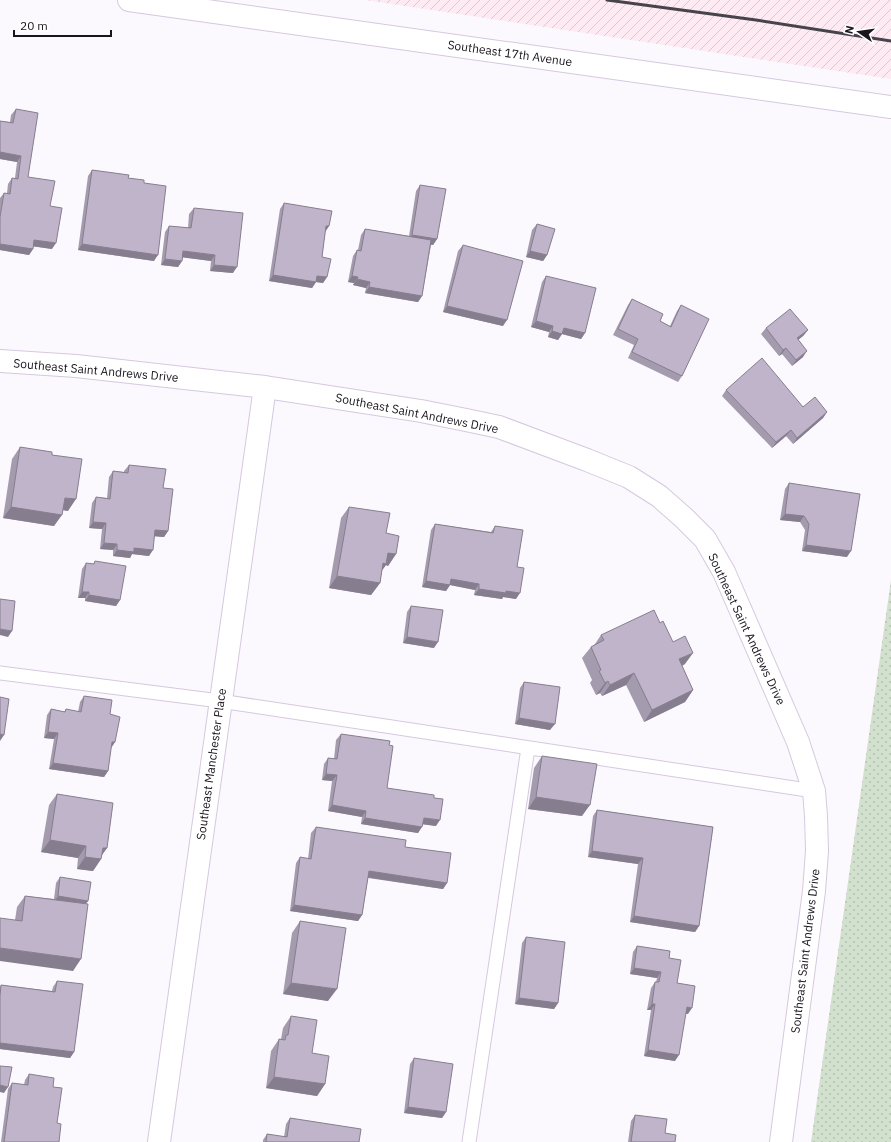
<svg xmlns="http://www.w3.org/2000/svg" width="891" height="1142" font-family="'IBM Plex Sans',sans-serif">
<defs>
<pattern id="industrial-furrows" width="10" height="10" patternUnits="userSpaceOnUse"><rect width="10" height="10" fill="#fdeaf3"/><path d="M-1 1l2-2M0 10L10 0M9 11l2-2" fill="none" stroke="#d8c8d0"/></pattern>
<pattern id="grass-dots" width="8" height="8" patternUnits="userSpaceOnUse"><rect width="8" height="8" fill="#d2e1ce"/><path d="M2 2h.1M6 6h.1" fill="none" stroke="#b4c0b0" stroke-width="1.8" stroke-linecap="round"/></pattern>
</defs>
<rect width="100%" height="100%" fill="#fcf9fe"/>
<path fill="url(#industrial-furrows)" d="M365,0H891V79Z"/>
<path fill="url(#grass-dots)" d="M891,580V1142H811Z"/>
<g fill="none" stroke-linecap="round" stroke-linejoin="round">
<g stroke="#d6c8df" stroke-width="15">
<path id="service" d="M0,673L220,701L814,791
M469,1142L528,748"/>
</g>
<g stroke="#d6c8df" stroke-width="24">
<path id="minor" d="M0,361L76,366L265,387L421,411L466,420L499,427L587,460L629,477L659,496L684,518L705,539L724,572L798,742L814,791L816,816L817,851L814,891L781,1142
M159,1142L265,387"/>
</g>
<g stroke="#d6c8df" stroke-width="24">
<path id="secondary" d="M129,0L891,107"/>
</g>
<use href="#service" stroke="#fff" stroke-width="13"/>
<use href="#minor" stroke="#fff" stroke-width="22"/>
<use href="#secondary" stroke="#fff" stroke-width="22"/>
<path stroke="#47434a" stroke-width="3" d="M607,0L756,20L891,41"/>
</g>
<path fill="#a59baf" d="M16,109L28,177L50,206L52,249L33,246V249L29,255L0,250V198L4,193H7L8,184L12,178H15L17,162L0,159V121L10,122L11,115Z
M92,170L128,178L154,261L78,250L88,176Z
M420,185L437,239L433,245H431L422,296L418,302L365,293L366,288L353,285L354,283L348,282L353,256L357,250H358L361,235L365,229L409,236L416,191Z
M284,203L329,226L325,232L322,257L327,277L323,283L316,282L312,288L269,281L280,209Z
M194,208L233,273L210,271L211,261L183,257L182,261L178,267L161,265L165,232L169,226L188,228L189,214Z
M537,224L547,255L543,261L526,257L532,230Z
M463,245L503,326L443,312L458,251Z
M546,276L585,333L581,339L562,334L558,340L548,337L549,332L531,327L542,282Z
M632,299L660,321L670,326L677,311L681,305L682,376L678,382L628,358L634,345L613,335L628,305Z
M766,328L808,330L803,336L798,340L803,357L792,366L782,354L779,356L761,334Z
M726,390L803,407L827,412L823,418L793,444L786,436L772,448L722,396Z
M20,447L52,455L68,511L63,510L54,526L3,518L12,459Z
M129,465L163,488L168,531L164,537L154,536L149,556L132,554L130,558L113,556V550L100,549L102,529L89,528L92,503L96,497L107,498L109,477L113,471L124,472V471Z
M789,483L847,557L802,551L805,530L800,522L780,520L785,489Z
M349,507L386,533L396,554L388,566L386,565L382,570L380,583L371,595L329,588L341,518Z
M435,524L491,532L495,526L517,567L516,599L503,597L502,599L474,595L475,590L450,585L446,591L422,587L431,530Z
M95,561L120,600L116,606L85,601V598H78L82,569L86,563L93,564Z
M411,606L434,648L403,643L407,612Z
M660,623L685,664L682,666L693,690L685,702L644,722L626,685L602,696L600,693L596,695L590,683L592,680L582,658L591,647L595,644L601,635Z
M524,682L550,730L515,724L520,688Z
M84,696L110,714L115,742L111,748L108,771L104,777L49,769L54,739L44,738L47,715L51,709L64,712L66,709L78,712L80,702Z
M341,734L389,745L387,788L436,826L423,824L418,833L361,824L362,817L328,811L332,781L322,780L324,764L328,758L334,759L336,740Z
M542,756L582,816L528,809L534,768Z
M57,794L107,848L101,856V859L93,871L77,869L78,858L41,852L49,805Z
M597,810L713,827L699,926L695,932L630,922L638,864L588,857L593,816Z
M316,827L405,847L447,883L443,889L368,878L362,915L358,921L290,911L296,863L300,857L308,859L311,833Z
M60,877L88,901L85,904L73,971L15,920L17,907L25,896L54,899L56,883Z
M300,921L328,1001L283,994L292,933Z
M526,937L558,1003L554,1009L515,1004L522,943Z
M637,946L669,958L688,1014H685L675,1061L644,1056L651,1010H647L651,988L655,982H656L657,978L630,974L633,952Z
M57,981L74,1052L70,1058L0,1049V987L1,985L52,991L53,987Z
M291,1016L312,1053L325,1084L317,1096L266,1088L271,1051L279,1039H281L283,1028Z
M414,1058L446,1112L442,1118L404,1113L410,1064Z
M29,1074L53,1087L59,1142H1L8,1089L12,1083L24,1085L25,1080Z
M635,1115L665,1133L675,1142H628L631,1121Z
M290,1118L359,1142H263V1140L267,1134L284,1137L286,1124Z"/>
<path fill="#867e8e" d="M0,152L21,156L17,162L0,159Z
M326,226H329L325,232Z
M412,235L437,239L433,245L408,241Z
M34,240L56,243L52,249L30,246Z
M0,244L33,249L29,255L0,250Z
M82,244L158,255L154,261L78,250Z
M183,251L215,255L211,261L179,257Z
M530,251L547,255L543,261L526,257Z
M165,259L182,261L178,267L161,265Z
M214,265L237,267L233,273L210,271Z
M273,275L317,276L327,277L323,283L316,282L312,288L269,281Z
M352,276L358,277L354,283L348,282Z
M357,279L370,282L366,288L353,285Z
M369,287L422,296L418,302L365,293Z
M447,306L507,320L503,326L443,312Z
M536,321L553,326L549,332L531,327Z
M564,328L585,333L581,339L562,334L558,340L548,337L552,331Z
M808,330L803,336L793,344L797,338Z
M786,348L782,354L779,356L783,350Z
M807,351L803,357L792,366L796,360Z
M827,412L823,418L793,444L797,438Z
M791,430L786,436L772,448L776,442Z
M65,498L76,499L68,511L57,509Z
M11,507L62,515L54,526L3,518Z
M785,514L804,516L800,522L780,520Z
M93,522L106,523L102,529L89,528Z
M155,530L168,531L164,537L151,536Z
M104,543L117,544L113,550L100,549Z
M806,545L851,551L847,557L802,551Z
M134,548L153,550L149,556L132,554L130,558L113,556L117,550Z
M388,553L396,554L388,566L386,565L378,576L375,575Z
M337,576L380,583L371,595L329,588Z
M451,579L479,584L475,590L450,585L446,591L422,587L426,581Z
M479,589L506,591L520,593L516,599L503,597L502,599L474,595Z
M82,592H89L85,598H78Z
M89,595L120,600L116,606L85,601Z
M0,629L12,631L8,637L0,635Z
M407,637L438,642L434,648L403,643Z
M693,653L685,664L670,671L679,659Z
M634,673L626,685L602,696L610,685Z
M608,681L600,693L596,695L605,683Z
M693,690L685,702L644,722L652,710Z
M519,718L555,724L550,730L515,724Z
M48,732L58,733L54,739L44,738Z
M0,734L4,735L0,741Z
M112,742H115L111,748Z
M53,763L108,771L104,777L49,769Z
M326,774L337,775L332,781L322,780Z
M536,797L590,805L582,816L528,809Z
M332,805L366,811L362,817L328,811Z
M365,818L422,827L418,833L361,824Z
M424,818L440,820L436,826L420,824Z
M50,840L86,846L78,858L41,852Z
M103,848H107L99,859H101L93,871L77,869L85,857Z
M592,851L643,858L638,864L588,857Z
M369,871L447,883L443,889L365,877Z
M58,896L88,901L83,907L54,902Z
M294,905L362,915L358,921L290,911Z
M634,916L699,926L695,932L630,922Z
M0,948L81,959L73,971L0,961Z
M634,968L661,972L657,978L630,974Z
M291,983L337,989L328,1001L283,994Z
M519,998L558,1003L554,1009L515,1004Z
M652,1004H655L651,1010H647Z
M687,1007L692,1008L688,1014L682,1013Z
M0,1043L74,1052L70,1058L0,1049Z
M648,1050L679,1055L675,1061L644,1056Z
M274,1077L325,1084L317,1096L266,1088Z
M0,1085L8,1087L4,1093L0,1092Z
M408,1107L446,1112L442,1118L404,1113Z"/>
<path fill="#c0b4cb" stroke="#867e8e" d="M16,109L38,113L28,177L55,181L50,206L62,208L56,243L34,240L33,249L0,244V217L4,193L10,194L12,178L18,179L21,156L0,152V121L13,123Z
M92,170L129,175L128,178L144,180V183L166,186L158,255L82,244Z
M420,185L446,189L437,239L412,235Z
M284,203L332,211L329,226H326L322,257L331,259L327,277L317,276L316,282L273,275Z
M194,208L243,213L237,267L214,265L215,255L183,251L182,261L165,259L169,226L191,228Z
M537,224L555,229L547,255L530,251Z
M365,229L431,240L422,296L369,287L370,282L357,279L358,277L352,276L357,250L361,251Z
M463,245L523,261L507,320L447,306Z
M546,276L596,288L585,333L564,328L562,334L552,331L553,326L536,321Z
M632,299L663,314L660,321L671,327L681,305L709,319L682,376L632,352L638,339L618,329Z
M790,309L808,330L797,338L807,351L796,360L786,348L783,350L766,328Z
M762,358L803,407L815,397L827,412L797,438L791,430L776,442L726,390Z
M20,447L52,452V455L82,459L76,499L65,498L62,515L11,507Z
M129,465L166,469L163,488L173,489L168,531L155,530L153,550L134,548V552L117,550V544L104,543L106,523L93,522L96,497L110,499L113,471L128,473Z
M789,483L860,494L851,551L806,545L809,524L804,516L785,514Z
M349,507L390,513L386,533L399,536L396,554L388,553L386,564L383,563L380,583L337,576Z
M435,524L493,533L495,526L523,530L517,567L524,568L520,593L506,591V593L479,589V584L451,579L450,585L426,581Z
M95,561L126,566L120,600L89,595V592H82L86,563L94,564Z
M0,599L15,601L12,631L0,629Z
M411,606L443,610L438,642L407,637Z
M654,610L660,623L663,621L673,642L685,636L693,653L679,659L693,690L652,710L634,673L610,685L608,681L605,683L599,671L601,670L591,647L604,640L601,635Z
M524,682L560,687L555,724L519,718Z
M84,696L112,700L110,714L120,717L115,742H112L108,771L53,763L58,733L48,732L51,709L65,712L66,709L81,712Z
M0,697L9,699L4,735L0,734Z
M341,734L390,741L389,745L393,746L387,788L434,795V798L443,799L440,820L424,818L422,827L365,818L366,811L332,805L337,775L326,774L328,758L337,759Z
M542,756L597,764L590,805L536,797Z
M57,794L113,803L107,848H103L101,859L85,857L86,846L50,840Z
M597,810L713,827L699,926L634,916L643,858L592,851Z
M316,827L406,840L405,847L451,853L447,883L369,871L362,915L294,905L300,857L311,859Z
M60,877L91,882L88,901L58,896Z
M25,896L88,904L81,959L0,948V918L22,921Z
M300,921L346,928L337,989L291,983Z
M526,937L565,942L558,1003L519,998Z
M637,946L670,951L669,958L681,960L677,983L695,986L692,1008L687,1007L679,1055L648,1050L655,1004H652L655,982H659L661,972L634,968Z
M57,981L83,984L74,1052L0,1043V996L1,985L55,992Z
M291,1016L317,1020L312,1053L329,1056L325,1084L274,1077L279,1039L285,1040L286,1035H288Z
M414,1058L453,1064L446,1112L408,1107Z
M0,1066L12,1067L8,1087L0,1085Z
M29,1074L54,1078L53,1087L62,1088L57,1123L61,1124L59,1142H4L12,1083L28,1085Z
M635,1115L667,1119L665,1133L676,1135L675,1142H631Z
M290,1118L361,1129L359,1142H266L267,1134L287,1137Z"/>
<g text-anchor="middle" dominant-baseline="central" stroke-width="3.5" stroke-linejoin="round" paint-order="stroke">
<g font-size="12" fill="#1a151d" stroke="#fff">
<text transform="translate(510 53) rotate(8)">Southeast 17th Avenue</text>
<text transform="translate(96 370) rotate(5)">Southeast Saint Andrews Drive</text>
<text transform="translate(417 413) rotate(11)">Southeast Saint Andrews Drive</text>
<text transform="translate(747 629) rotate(65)">Southeast Saint Andrews Drive</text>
<text transform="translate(211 764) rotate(-82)">Southeast Manchester Place</text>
<text transform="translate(805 951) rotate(-83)">Southeast Saint Andrews Drive</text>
</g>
</g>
<g transform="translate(859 32) rotate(283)" stroke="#ffffff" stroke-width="3" paint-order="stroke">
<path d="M0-3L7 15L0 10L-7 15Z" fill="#1a151d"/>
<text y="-6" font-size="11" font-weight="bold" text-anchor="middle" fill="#1a151d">N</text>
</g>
<path d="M14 30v6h97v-6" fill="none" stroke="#1a151d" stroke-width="2"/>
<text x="20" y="30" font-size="12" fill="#1a151d" stroke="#ffffff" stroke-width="3" paint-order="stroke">20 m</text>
</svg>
